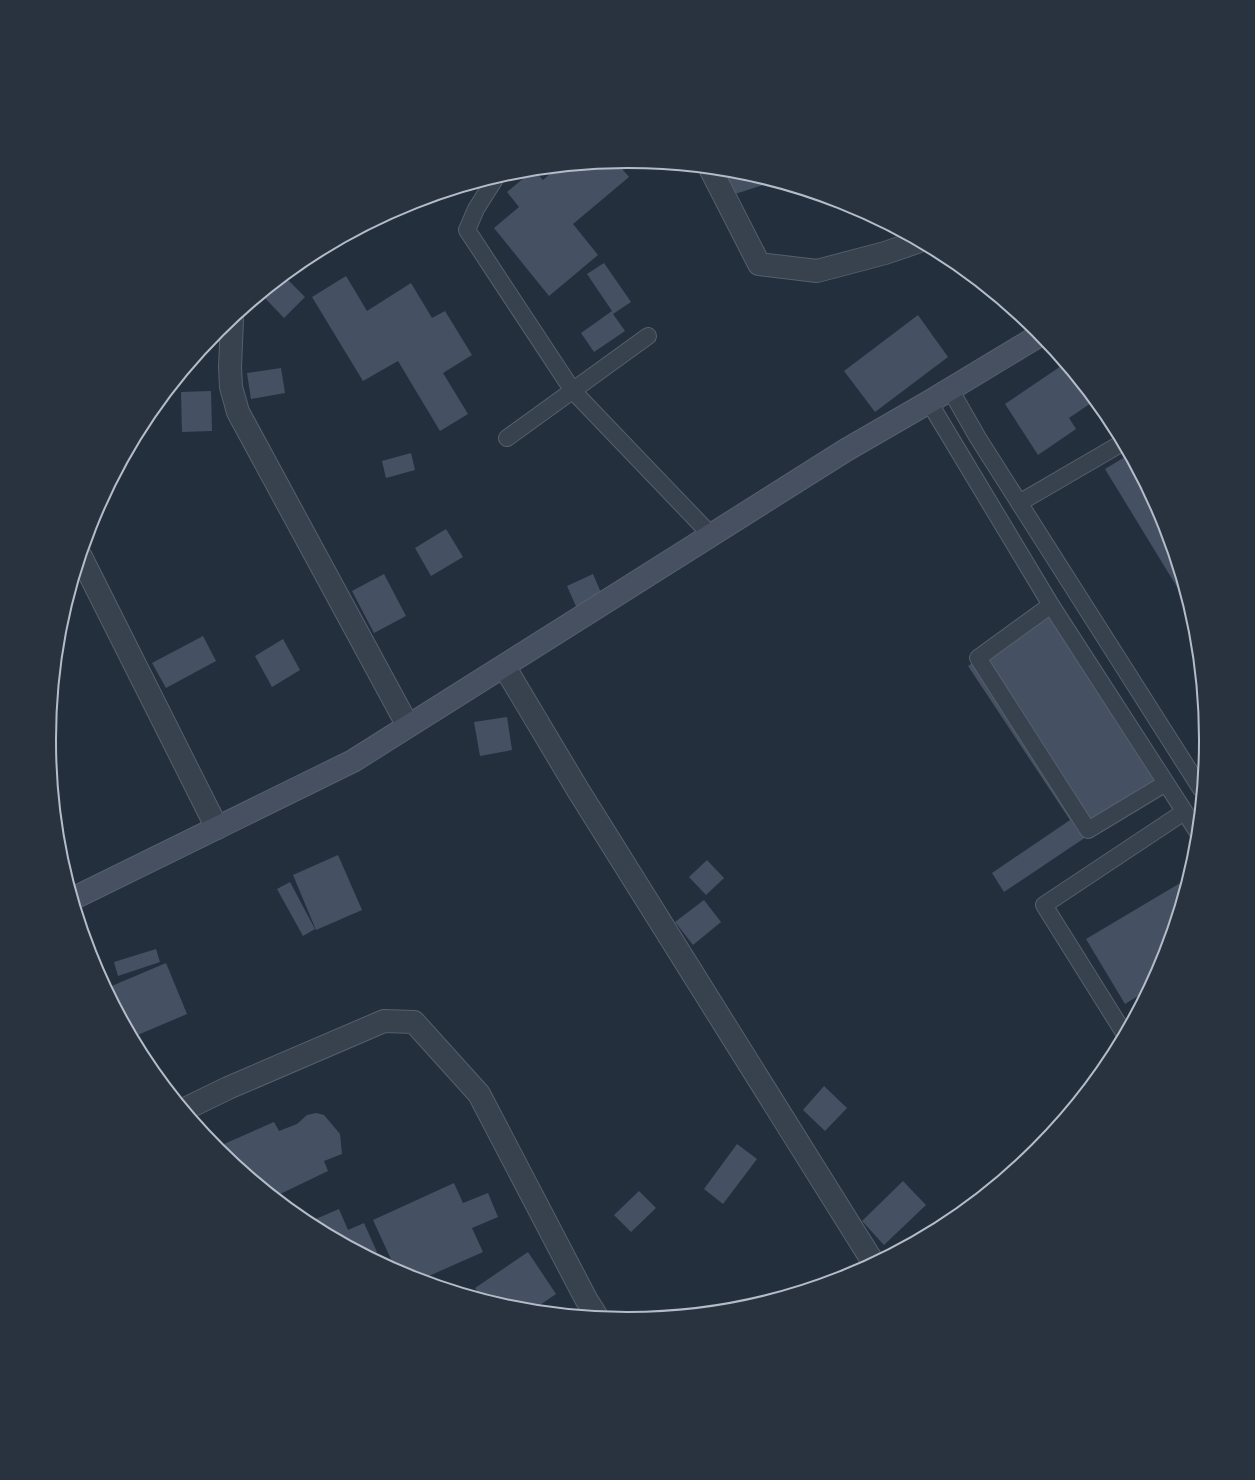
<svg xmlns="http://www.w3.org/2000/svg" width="1255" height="1480" font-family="'Alegreya Sans',sans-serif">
<rect width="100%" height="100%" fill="#242f3e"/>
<path fill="#455162" d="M617,163L629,177L573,224L598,255L549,296L494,228L519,207L507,192L532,171H535L543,180L557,168Z
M724,171L741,173L761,179L763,185L732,195Z
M604,263L631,302L613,314L625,331L594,352L581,333L612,311L587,274Z
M346,276L367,311L411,283L432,318L445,311L472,355L443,373L468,414L440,431L398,361L363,381L312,297Z
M285,277L305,297L284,318L262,295Z
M918,315L948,357L875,412L844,371Z
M1064,364L1094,401L1069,418L1076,429L1038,455L1005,404Z
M281,368L285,393L251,399L247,373Z
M211,391L212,431L182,432L181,392Z
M411,453L415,470L386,478L382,461Z
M1128,455L1162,519L1188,605L1105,469Z
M446,529L463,557L431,576L415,548Z
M384,574L406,616L374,633L352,591Z
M593,574L605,602L579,613L567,586Z
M1049,611L1165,784L1004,892L992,873L1070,820L968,666Z
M203,636L216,661L166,688L152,663Z
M283,639L300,670L272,687L255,656Z
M507,717L512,750L480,756L474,722Z
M338,855L362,910L316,930L293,875Z
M707,860L724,878L706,895L689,877Z
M1187,879L1162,962L1146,991L1125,1004L1086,939Z
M290,882L315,929L303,936L277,889Z
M704,900L721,922L693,945L675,922Z
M156,949L160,962L118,976L114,962Z
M166,963L187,1014L133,1037L107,988Z
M824,1086L847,1108L825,1131L803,1110Z
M316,1113L324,1115L340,1134L342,1154L324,1161L328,1171L276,1196L227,1156L224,1144L274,1122L279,1131L297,1124L307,1115Z
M737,1144L757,1159L723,1204L704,1189Z
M903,1181L926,1205L884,1245L862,1221Z
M454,1183L463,1203L488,1193L498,1217L472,1228L483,1252L422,1279L406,1274L395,1268L373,1220Z
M639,1191L656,1208L631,1232L614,1215Z
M339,1209L348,1230L364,1223L377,1252L370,1255L313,1225L311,1221Z
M528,1252L556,1294L534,1309L514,1307L482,1298L475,1288Z"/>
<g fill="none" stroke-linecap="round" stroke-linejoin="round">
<g stroke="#565f6c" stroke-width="18">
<path id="lane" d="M495,179L476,209L467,230L573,391L711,535
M950,389L978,438L1201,789
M929,402L1051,605L1197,831
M507,438L648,336
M1019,503L1122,443
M1051,605L978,658L1088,830L1166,783
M1124,1033L1044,905L1184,812"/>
</g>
<g stroke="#565f6c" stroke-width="24">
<path id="street" d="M711,170L759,264L817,271L885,253L917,242
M232,320L230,367L231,387L238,412L408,726
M81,557L217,828
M504,666L578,790L873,1262
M185,1109L228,1088L384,1021L414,1022L479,1094L586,1299L596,1315"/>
</g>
<g stroke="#565f6c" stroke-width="24">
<path id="secondary" d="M74,898L353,761L846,450L929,402L1040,335"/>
</g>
<use href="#lane" stroke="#38414e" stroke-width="16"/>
<use href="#street" stroke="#38414e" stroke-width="22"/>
<use href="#secondary" stroke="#465061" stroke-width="22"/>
</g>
<path d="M0 0H1255V1480H0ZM627 168H628A571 571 0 0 1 1199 739V741A571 571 0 0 1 628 1312H627A571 571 0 0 1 56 741V739A571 571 0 0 1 627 168Z" fill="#29323f" fill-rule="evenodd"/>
<path fill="none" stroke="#b4bcc9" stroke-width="2" d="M627 168H628A571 571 0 0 1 1199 739V741A571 571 0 0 1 628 1312H627A571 571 0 0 1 56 741V739A571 571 0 0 1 627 168Z"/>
</svg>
